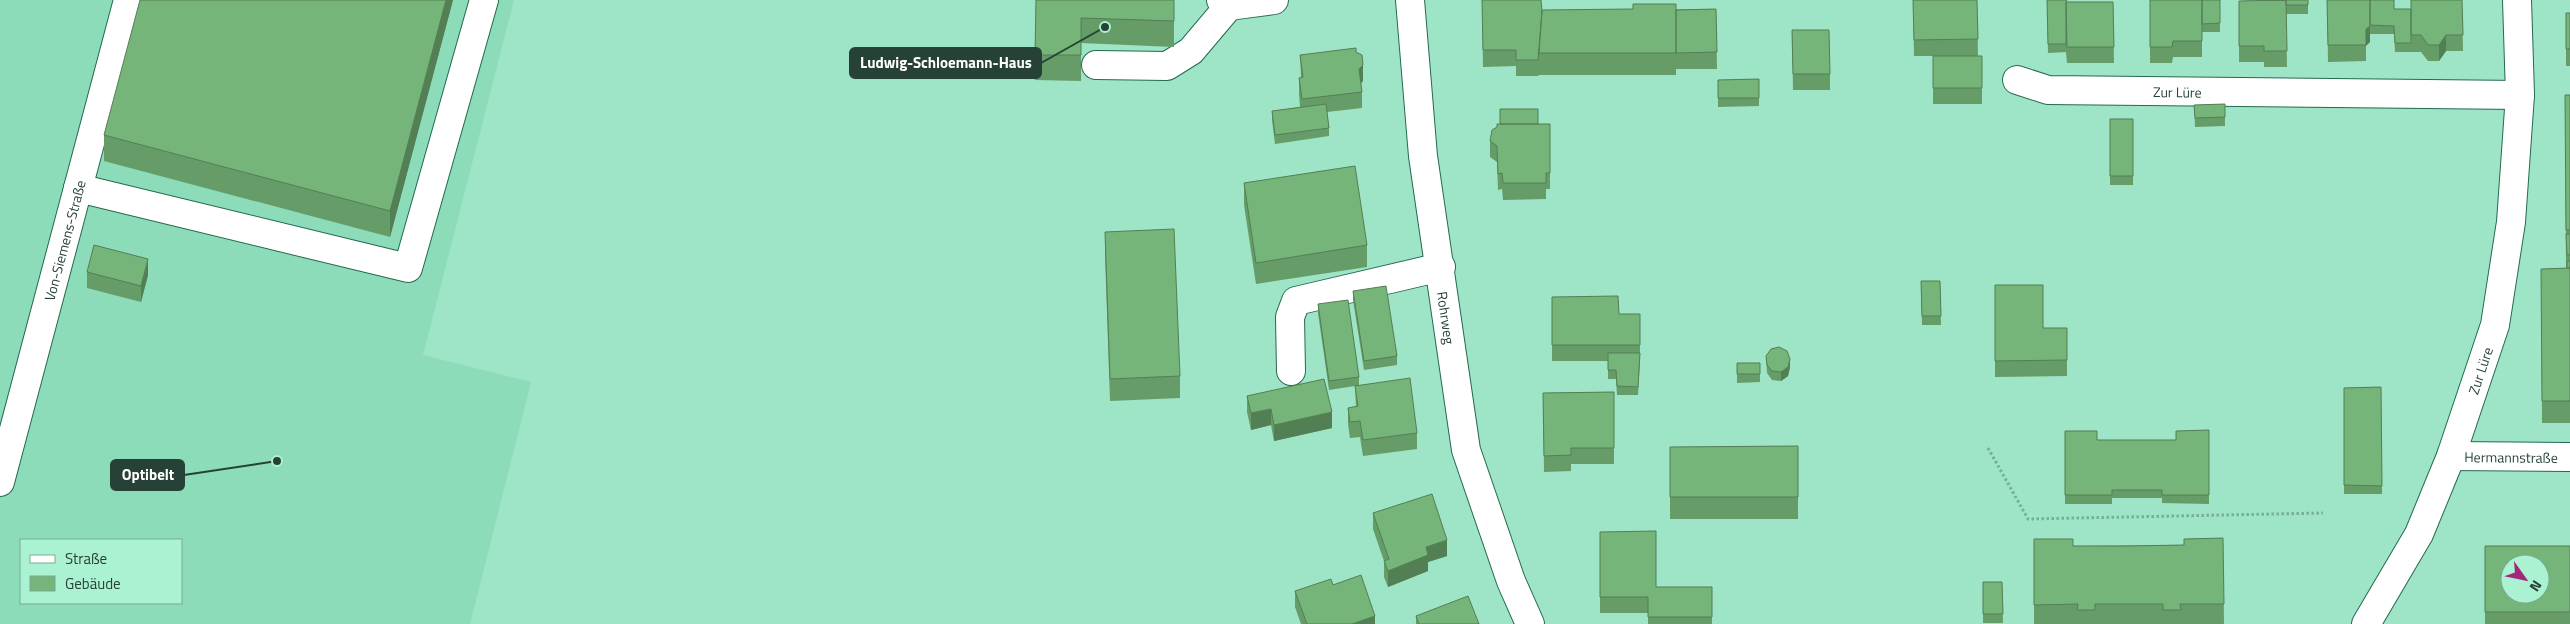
<svg xmlns="http://www.w3.org/2000/svg" width="2570" height="624" font-family="'Titillium Web',sans-serif">
<rect width="100%" height="100%" fill="#9ee4c6"/>
<path fill="#8cdbb9" fill-rule="evenodd" d="M0,0H514L423,355L531,382L470,624H0ZM21,540H181V603H21Z"/>
<g fill="none" stroke-linecap="round" stroke-linejoin="round">
<g stroke="#236a50" stroke-width="30">
<g id="minor">
<path d="M1221,0L1229,6L1274,0"/>
<path id="s1" d="M1410,0L1423,156L1466,450L1511,581L1530,624"/>
<path d="M1096,65L1167,66L1191,51L1229,6"/>
<path id="s2" d="M2017,80L2048,90L2520,95"/>
<path d="M78,188L408,268L484,0"/>
<path d="M1291,371L1290,317L1296,301L1441,267"/>
<path id="s3" d="M2451,456L2570,457"/>
<path id="s4" d="M0,482L128,0"/>
<path id="s5" d="M2366,624L2419,534L2451,456L2495,325L2511,222L2520,95L2517,0"/>
</g>
</g>
<path stroke="#76af97" stroke-width="3" stroke-dasharray="2.5 2.5" stroke-linecap="butt" d="M1988,448L2028,519L2323,513"/>
<use href="#minor" stroke="#fff" stroke-width="28"/>
</g>
<path fill="#659c68" d="M453,0L390,237L104,161V135Z
M1036,0H1174V47L1081,43V81L1035,80Z
M1482,0L1542,11L1716,9L1717,69H1676V75H1539L1538,76H1516V66L1483,67Z
M1913,0H1977L1978,56H1914Z
M2047,0L2067,2H2113L2114,63H2067L2066,52L2048,53Z
M2150,0H2220V32H2202V28V57H2173L2172,63H2150Z
M2308,0V14H2286L2287,67H2264V62H2239V1Z
M2327,0L2394,9H2411L2462,0L2463,51H2446L2439,61H2428L2421,52H2395L2394,34H2370V42L2366,45V61L2328,62Z
M2566,13H2570V66H2566Z
M1792,30L1830,74V90H1793Z
M1300,55L1363,81L1361,83L1362,92V108L1327,112L1329,128V136L1275,144L1272,120V111L1300,107L1299,94V78L1301,77Z
M1933,56H1982V104H1933Z
M1759,79V106L1718,107V80Z
M2565,95H2570V423H2542L2541,269L2566,268Z
M2225,104V126L2195,127L2194,105Z
M2110,119H2133V185H2110Z
M1538,124H1550V189H1546V199L1503,200L1502,189L1498,190L1497,162L1490,157V141Z
M1244,183L1367,245V267L1256,284L1244,205Z
M1105,232L1180,376V398L1110,401L1105,254Z
M87,272L148,275L141,302L87,288Z
M1921,281H1940L1941,325H1922Z
M1995,285L2043,328H2067V376L1995,377Z
M1353,291L1397,356V365L1364,370L1353,300Z
M1552,297L1619,314H1640V361L1638,395H1617L1616,379H1608V361H1552Z
M1318,304L1359,377V385L1417,433V449L1363,456L1360,437L1350,438L1348,424V408L1356,407L1355,386L1329,390L1318,313Z
M1766,356L1790,367L1788,376L1781,381L1772,380L1767,373Z
M1737,363H1760V382L1737,383Z
M2381,387L2382,494H2344V388Z
M1614,392V464H1571V471L1544,472L1543,393Z
M1247,396L1332,428L1274,441L1271,425L1251,430L1247,412Z
M2209,430V504L2162,503V498H2112V504H2065V431L2097,440H2176Z
M1798,446V519H1670V447Z
M1373,513L1447,556L1428,562V571L1388,587L1384,577V561L1373,529Z
M1600,532L1656,587H1712V624H1648V613H1600Z
M2223,538L2224,624H2034V539L2073,546L2184,545Z
M2485,546H2570V624H2485Z
M1983,582H2002L2003,623H1983Z
M1333,585L1375,624H1301L1295,607V591Z
M1416,616L1479,624H1416Z"/>
<path fill="#537f55" d="M446,0H453L390,237V211Z
M2370,26V42L2366,46V29Z
M2446,35V51L2439,61V45Z
M1363,65V81L1359,85V69Z
M148,259V275L141,302V286Z
M1790,359V367L1788,376L1781,381V372Z
M1271,409V425L1251,430V413Z
M1332,412V428L1274,441V425Z
M1447,540V556L1428,562V571L1388,587V571L1426,547Z
M1375,616V624H1352Z"/>
<path fill="#76b579" stroke="#537f55" fill-rule="evenodd" d="M140,0H446L390,211L104,135Z
M1036,0H1174V21L1081,18V55H1035Z
M1482,0H1541L1542,11L1538,60H1516V50H1483Z
M1913,0H1977L1978,39L1914,40Z
M2047,0H2067L2066,2V44H2048Z
M2150,0H2202V41H2173L2172,47H2150Z
M2202,0H2220V23L2202,24Z
M2267,0H2308V5H2286V0Z
M2286,0L2287,51H2264V46H2239V1Z
M2327,0H2370V26L2366,29V45H2328Z
M2370,0H2394V9H2411V43H2395L2394,26L2370,25Z
M2411,0H2462L2463,35H2446L2439,45H2428L2421,35H2411Z
M2066,2H2113L2114,47H2067Z
M1633,4H1676V53H1539L1542,10L1633,9Z
M1716,9L1717,52L1676,53V10Z
M2566,13H2570V49H2566Z
M1792,30H1829L1830,74H1793Z
M1356,48V52L1362,55L1363,65L1359,69L1362,92L1302,99L1299,78L1303,77L1300,55Z
M1933,56H1982V88H1933Z
M1759,79V98H1718V80Z
M2565,95H2570V230H2566Z
M1326,104L1329,128L1275,135L1272,111Z
M2225,104V117L2195,118L2194,105Z
M1500,109H1538V124H1500Z
M2110,119H2133V176H2110Z
M1497,124H1550V173H1546V183H1503L1502,173L1498,174L1497,146L1490,141L1492,130L1497,127Z
M1355,166L1367,245L1256,263L1244,183Z
M1174,229L1180,376L1110,379L1105,232Z
M2566,234H2570V255H2567Z
M94,245L148,259L141,286L87,272Z
M2567,261H2570V268H2567Z
M2570,268V401H2542L2541,269Z
M1921,281H1940L1941,316H1922Z
M1995,285H2043V328H2067V360L1995,361Z
M1386,286L1397,356L1364,361L1353,291Z
M1618,296L1619,314H1640V345H1552V297Z
M1348,300L1359,377L1329,381L1318,304Z
M1779,347L1787,351L1790,359L1788,367L1781,372L1772,371L1767,365L1766,356L1771,349Z
M1608,353H1640L1638,387L1617,386L1616,370H1608Z
M1737,363H1760V374H1737Z
M1410,378L1417,433L1363,440L1360,421L1350,422L1348,408L1358,406L1355,386Z
M1324,379L1332,412L1274,425L1271,409L1251,413L1247,396Z
M2381,387L2382,486L2344,485V388Z
M1614,392V448H1571V455L1544,456L1543,393Z
M2209,430V495H2162V490H2112V495H2065V431H2097V440H2176V431Z
M1798,446V497H1670V447Z
M1432,494L1447,540L1426,547L1428,555L1388,571L1384,561L1389,559L1373,513Z
M1656,531V587H1712V617H1648V597H1600V532Z
M2223,538L2224,604H2180L2181,610H2163V604H2095V610H2077L2078,604L2034,605V539H2073V546H2128L2184,545V539Z
M2485,546H2570V612H2485ZM2510,564H2540V594H2510Z
M1361,575L1375,616L1352,624H1307L1295,591L1331,579L1333,585Z
M1983,582H2002L2003,614H1983Z
M1468,596L1479,624H1419L1416,616Z"/>
<g text-anchor="middle" dominant-baseline="central" stroke-width="4" stroke-linejoin="round" paint-order="stroke">
<g font-size="14" fill="#264236" stroke="#abf2d3">
<text stroke="none"><textPath href="#s2" startOffset="162">Zur Lüre</textPath></text>
<text stroke="none"><textPath href="#s4" startOffset="250">Von-Siemens-Straße</textPath></text>
<text stroke="none"><textPath href="#s1" startOffset="320">Rohrweg</textPath></text>
<text stroke="none"><textPath href="#s5" startOffset="279">Zur Lüre</textPath></text>
<text stroke="none"><textPath href="#s3" startOffset="60">Hermannstraße</textPath></text>
</g>
</g>
<path fill="none" stroke="#264236" stroke-width="2" d="M1105 27L1041 63M277 461L184 475"/>
<g fill="#264236" stroke="#abf2d3" stroke-width="2">
<circle cx="1105" cy="27" r="5"/>
<circle cx="277" cy="461" r="5"/>
</g>
<g fill="#264236" stroke="#264236" stroke-width="2">
<rect x="850" y="48" width="191" height="30" rx="5"/>
<rect x="111" y="460" width="73" height="30" rx="5"/>
</g>
<g font-size="15" text-anchor="middle" font-weight="bold" fill="#fff">
<text x="946" y="68">Ludwig-Schloemann-Haus</text>
<text x="148" y="480">Optibelt</text>
</g>
<rect x="20" y="539" width="162" height="65" fill="#abf2d3" stroke="#76ac94"/>
<rect x="30" y="555" width="25" height="8" fill="#ffffff" stroke="#76ac94"/>
<text x="65" y="564" font-size="15" fill="#264236">Straße</text>
<rect x="30" y="576" width="25" height="15" fill="#76b579" stroke="#76ac94"/>
<text x="65" y="589" font-size="15" fill="#264236">Gebäude</text>
<g transform="translate(2525 579) rotate(123)"><circle r="24" fill="#abf2d3" stroke="#76ac94"/>
<path d="M0-4L9 19L0 12L-9 19Z" fill="#a42779"/>
<text y="-8" font-size="14" font-weight="bold" text-anchor="middle" fill="#264236">N</text>
</g>
</svg>
